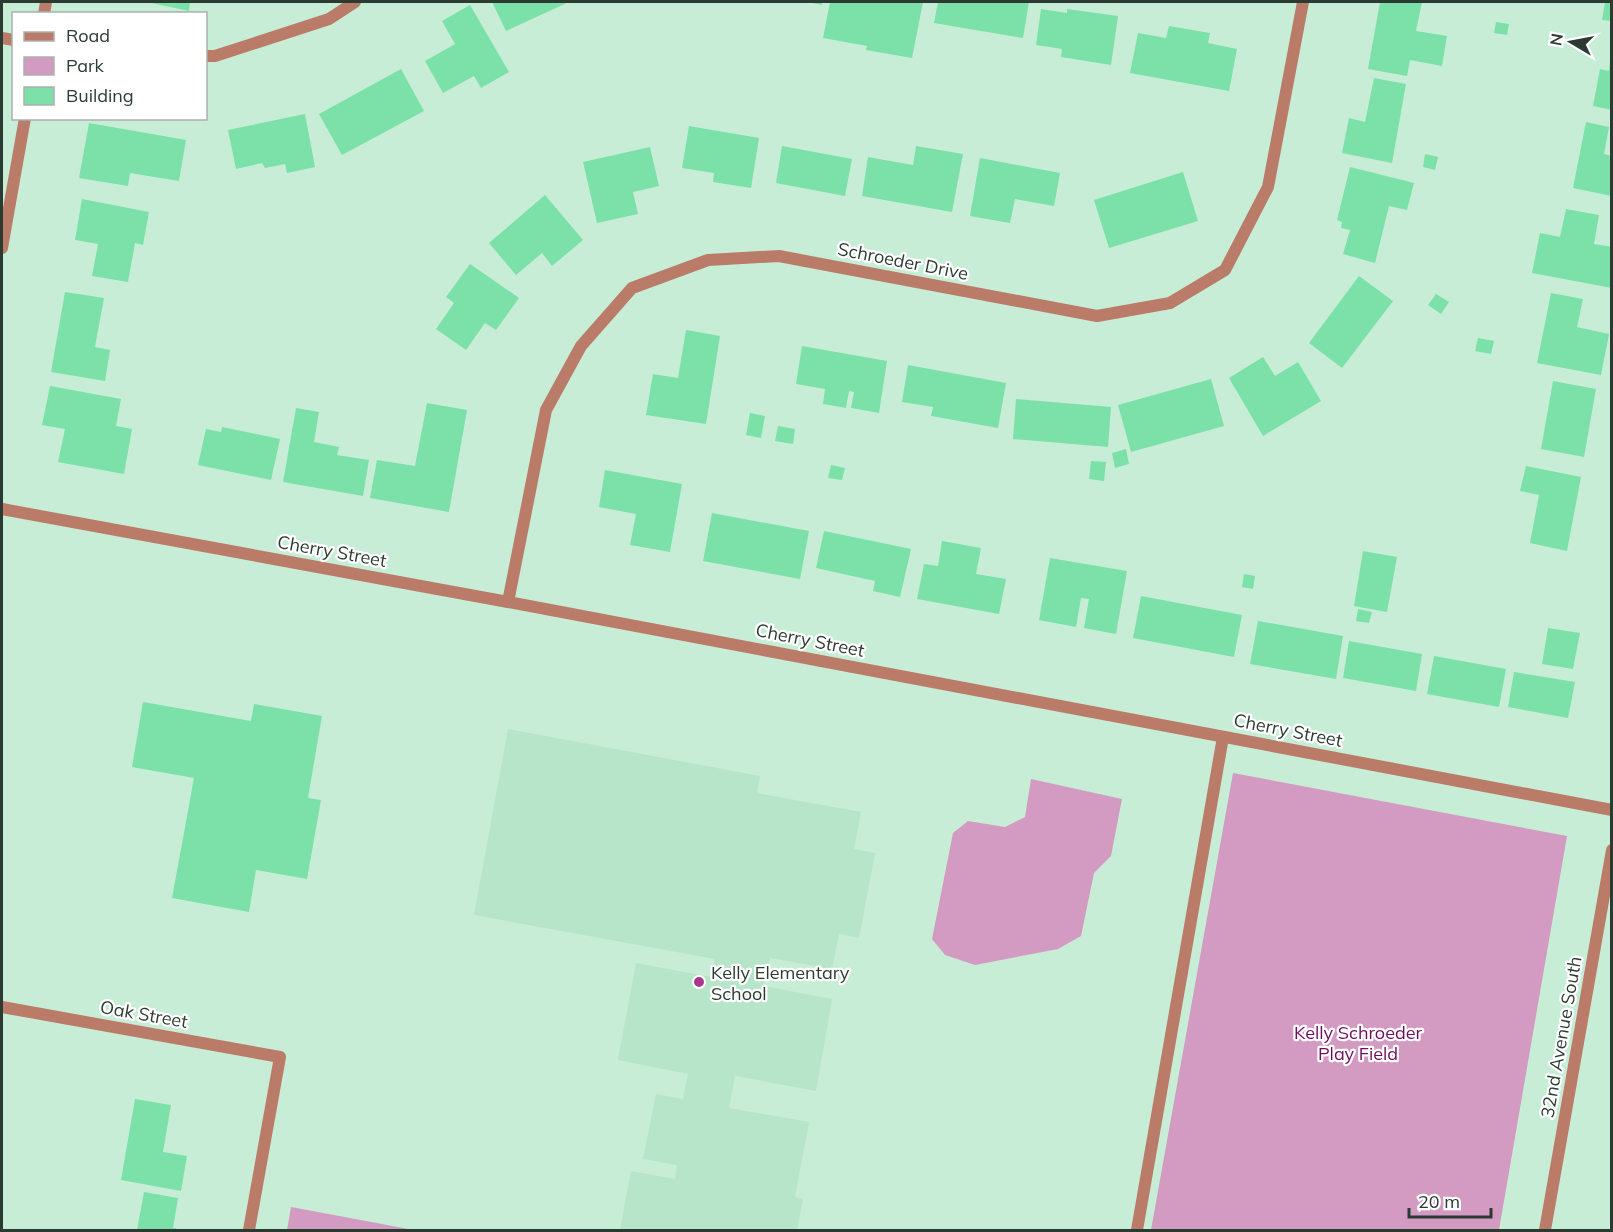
<svg xmlns="http://www.w3.org/2000/svg" width="1613" height="1232" font-family="Mulish,sans-serif">
<rect width="100%" height="100%" fill="#c7edd6"/>
<path fill="#b7e5c9" d="M508,729L760,776L757,793L861,812L854,849L875,853L859,938L839,934L832,969L770,958L764,986L832,999L816,1091L735,1076L729,1108L809,1122L795,1197L803,1199L797,1230H620L631,1171L675,1179L677,1165L643,1159L656,1094L683,1099L688,1074L618,1060L636,963L711,977L715,959L474,915Z"/>
<path fill="#d39bc2" d="M1233,773L1567,836L1499,1230H1151Z
M1031,779L1122,799L1111,856L1094,873L1081,936L1058,949L975,965L945,955L932,939L953,833L968,821L1005,827L1025,817Z
M291,1207L414,1230H287Z"/>
<path fill="#7be1a8" d="M147,2H190L189,11Z
M492,2H569L506,31Z
M807,2H822V5Z
M830,2H923L912,58L866,50L867,46L823,38Z
M938,2H1029L1023,38L934,23Z
M1380,2H1422L1416,31L1447,36L1442,66L1410,60L1407,76L1368,69Z
M1605,2H1612V21L1602,20Z
M470,5L509,72L481,88L474,76L443,93L425,61L455,44L442,21Z
M1041,9L1067,13V9L1118,16L1111,65L1061,57L1062,49L1036,45Z
M1496,22L1509,24L1507,35L1494,33Z
M1169,26L1210,33L1208,43L1237,49L1229,91L1130,73L1138,33L1166,38Z
M1610,61H1612V110L1593,106L1600,69L1609,71Z
M401,69L424,111L342,155L319,114Z
M1374,78L1406,84L1392,163L1342,153L1349,118L1365,122Z
M305,114L315,167L287,173L285,164L265,168L262,163L236,169L228,130Z
M1586,122L1609,127L1604,154L1612,156V196L1573,188Z
M89,123L186,140L179,181L130,173L128,186L79,178Z
M689,126L759,138L751,188L713,182L714,173L682,168Z
M782,146L852,159L845,196L776,183Z
M916,146L963,154L952,212L862,196L868,157L913,165Z
M650,147L659,186L633,192L638,214L597,223L583,162Z
M1425,154L1438,157L1435,170L1423,167Z
M980,158L1060,173L1054,206L1015,199L1010,223L970,216Z
M1350,167L1414,183L1407,210L1389,206L1375,263L1343,254L1350,230L1341,228L1342,222L1337,220Z
M1183,172L1198,221L1109,248L1094,200Z
M545,195L583,240L552,266L542,253L516,275L489,243Z
M82,199L149,212L143,245L135,243L128,282L92,276L98,244L75,240Z
M1566,209L1599,215L1594,244L1612,247V288L1532,273L1540,233L1560,237Z
M470,264L519,298L496,330L485,323L466,350L436,329L454,303L446,297Z
M1359,276L1393,301L1342,368L1309,343Z
M65,292L104,298L95,347L110,350L105,381L51,372Z
M1551,293L1583,299L1577,327L1609,334L1601,375L1537,363Z
M1436,294L1449,302L1441,314L1428,305Z
M686,330L720,336L706,424L646,415L653,374L678,378Z
M1478,338L1494,341L1491,354L1475,351Z
M802,346L887,361L879,413L851,408L854,392L849,391L846,408L823,404L825,389L796,384Z
M1263,357L1275,376L1298,362L1321,401L1263,436L1229,378Z
M908,365L1006,383L998,428L931,416L933,407L902,402Z
M1211,379L1224,426L1131,452L1118,405Z
M1553,381L1596,389L1584,457L1541,449Z
M50,386L121,399L116,426L132,429L124,474L58,462L65,429L42,425Z
M1016,399L1111,407L1108,447L1013,439Z
M427,403L467,410L449,512L370,498L377,460L415,466Z
M296,408L319,412L314,442L339,447L337,455L369,460L363,496L283,482Z
M750,413L765,416L761,438L746,435Z
M778,426L795,429L793,444L775,441Z
M222,427L280,439L271,480L198,465L206,429L221,432Z
M1126,449L1129,464L1115,468L1112,453Z
M1091,461L1106,462L1104,481L1089,479Z
M831,465L845,468L842,480L828,478Z
M1526,466L1581,477L1567,551L1530,543L1539,495L1520,491Z
M605,470L682,484L670,552L630,545L636,514L599,507Z
M712,513L809,531L800,579L703,561Z
M824,531L911,549L900,597L873,591L875,581L816,568Z
M942,541L981,548L976,574L1006,579L999,614L917,599L924,564L938,566Z
M1363,551L1397,557L1387,612L1354,606Z
M1050,558L1127,571L1116,634L1084,628L1089,599L1081,598L1076,627L1039,620Z
M1244,574L1255,576L1253,589L1242,587Z
M1141,596L1242,615L1234,657L1133,638Z
M1358,609L1372,612L1369,623L1356,621Z
M1258,621L1343,636L1336,679L1250,664Z
M1548,628L1580,633L1573,669L1542,664Z
M1349,641L1422,654L1416,691L1343,678Z
M1434,656L1506,669L1499,707L1427,694Z
M1514,672L1575,682L1568,718L1508,707Z
M143,702L251,721L254,704L322,716L308,798L321,800L307,879L256,870L249,912L172,898L194,778L132,767Z
M135,1099L171,1105L163,1152L187,1156L181,1191L121,1180Z
M144,1192L178,1198L173,1228H176V1230H137Z"/>
<g fill="none" stroke-linecap="round" stroke-linejoin="round">
<path stroke="#ba7c68" stroke-width="12" d="M44,14L46,2
M2,38L14,40
M206,56H215L329,19L355,2
M2,248L25,118
M2,509L508,602L1612,810
M508,602L546,410L581,346L632,288L708,260L779,256L1097,316L1170,303L1225,270L1268,187L1303,2
M2,1007L280,1057L249,1230
M1137,1230L1223,737"/>
<path stroke="#ba7c68" stroke-width="12" d="M1545,1230L1612,850"/>
</g>
<circle fill="#aa3690" stroke="#fff" stroke-width="2" cx="699" cy="982" r="6"/>
<g text-anchor="middle" dominant-baseline="central" stroke-width="4.5" stroke-linejoin="round" paint-order="stroke">
<g font-size="18" fill="#2c3b32" stroke="#fff">
<text transform="translate(903 261) rotate(11)">Schroeder Drive</text>
<text transform="translate(332 551) rotate(10)">Cherry Street</text>
<text transform="translate(810 640) rotate(11)">Cherry Street</text>
<text transform="translate(1288 730) rotate(11)">Cherry Street</text>
<text transform="translate(144 1014) rotate(10)">Oak Street</text>
<text transform="translate(1561 1037) rotate(-80)">32nd Avenue South</text>
</g>
<g font-size="18" fill="#2c3b32" stroke="#fff" text-anchor="start">
<text x="711" y="972">Kelly Elementary<tspan x="711" dy="21">School</tspan></text>
</g>
<g font-size="18" fill="#700b5d" stroke="#fff">
<text x="1358" y="1032">Kelly Schroeder<tspan x="1358" dy="21">Play Field</tspan></text>
</g>
</g>
<rect width="1613" height="1232" fill="none" stroke="#2c3b32" stroke-width="6"/>
<rect x="12" y="12" width="195" height="108" fill="#ffffff" stroke="#abb1ad" stroke-width="1.5"/>
<rect x="24" y="32" width="30" height="9" fill="#ba7c68" stroke="#abb1ad" stroke-width="1.5"/>
<text x="66" y="42" font-size="18" fill="#2c3b32">Road</text>
<rect x="24" y="57" width="30" height="18" fill="#d39bc2" stroke="#abb1ad" stroke-width="1.5"/>
<text x="66" y="72" font-size="18" fill="#2c3b32">Park</text>
<rect x="24" y="87" width="30" height="18" fill="#7be1a8" stroke="#abb1ad" stroke-width="1.5"/>
<text x="66" y="102" font-size="18" fill="#2c3b32">Building</text>
<g transform="translate(1571 42) rotate(280)" stroke="#ffffff" stroke-width="4.5" paint-order="stroke">
<path d="M0-4.5L10 22L0 15L-10 22Z" fill="#2c3b32"/>
<text y="-9" font-size="16" font-weight="bold" text-anchor="middle" fill="#2c3b32">N</text>
</g>
<path d="M1409 1208v9h82v-9" fill="none" stroke="#2c3b32" stroke-width="3"/>
<text x="1418" y="1208" font-size="18" fill="#2c3b32" stroke="#ffffff" stroke-width="4.5" paint-order="stroke">20 m</text>
</svg>
